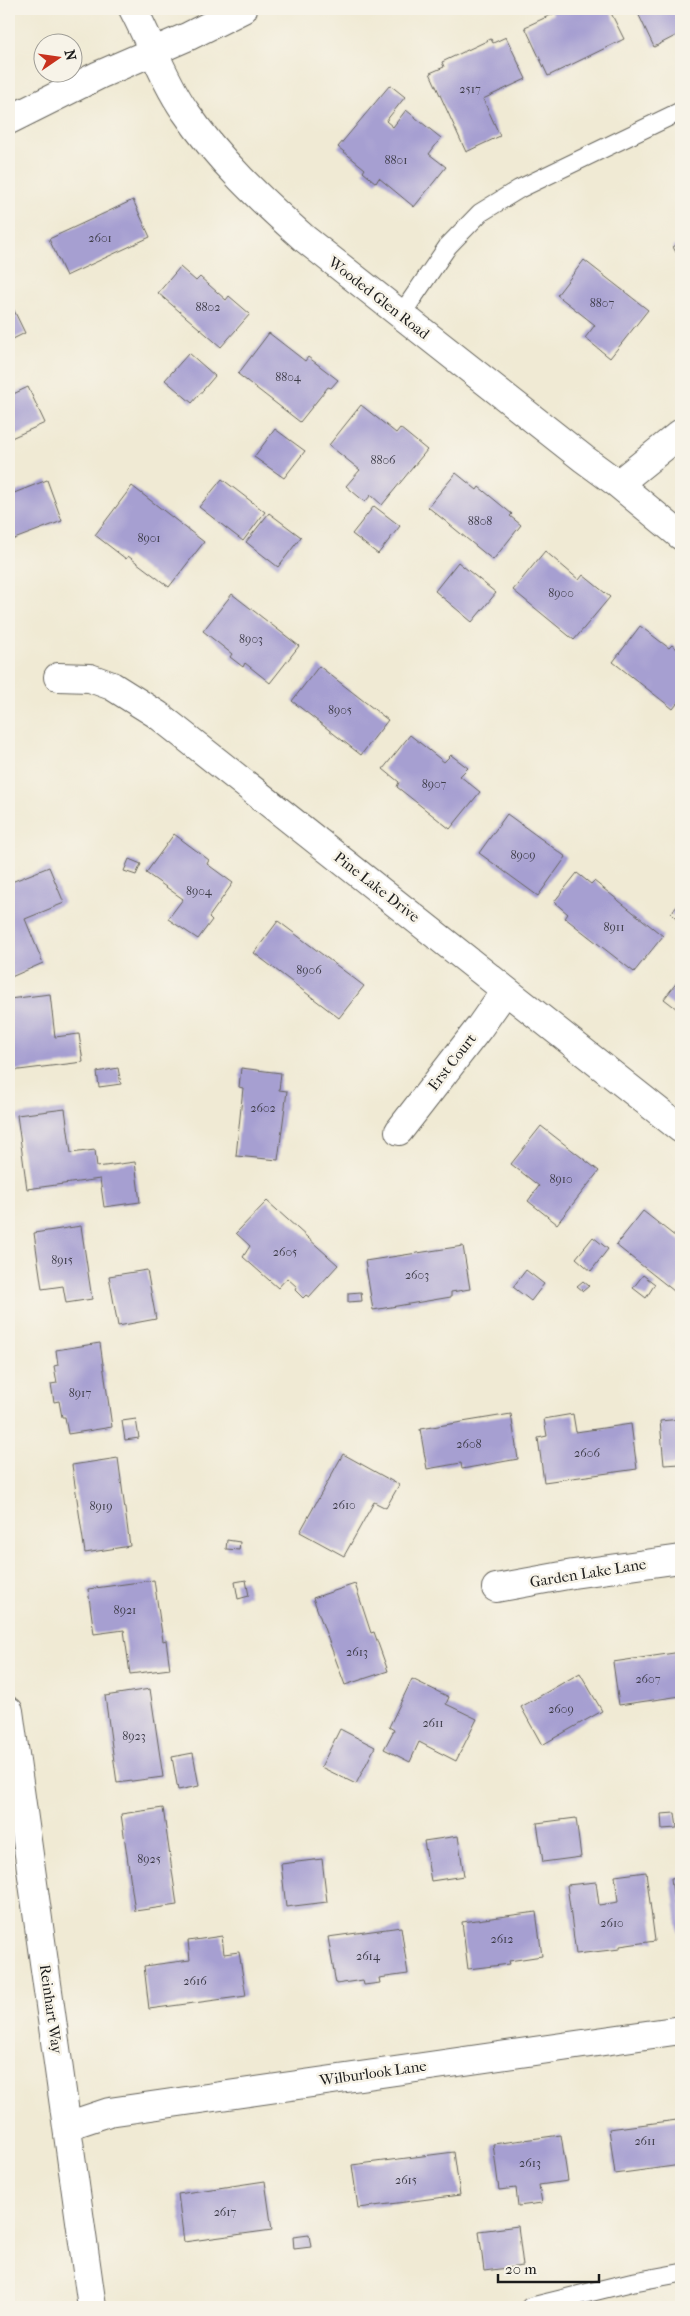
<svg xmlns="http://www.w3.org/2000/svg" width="690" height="2316" font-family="'IM FELL French Canon',serif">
<rect width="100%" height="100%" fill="#f7f3e8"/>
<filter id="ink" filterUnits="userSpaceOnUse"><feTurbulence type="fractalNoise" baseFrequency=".02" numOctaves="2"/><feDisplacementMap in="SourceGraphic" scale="10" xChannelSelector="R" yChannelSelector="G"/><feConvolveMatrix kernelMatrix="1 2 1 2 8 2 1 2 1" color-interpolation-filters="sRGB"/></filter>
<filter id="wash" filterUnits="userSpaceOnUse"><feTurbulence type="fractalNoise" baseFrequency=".0096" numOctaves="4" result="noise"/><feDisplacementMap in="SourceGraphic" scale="20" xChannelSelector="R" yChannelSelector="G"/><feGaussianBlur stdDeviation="1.12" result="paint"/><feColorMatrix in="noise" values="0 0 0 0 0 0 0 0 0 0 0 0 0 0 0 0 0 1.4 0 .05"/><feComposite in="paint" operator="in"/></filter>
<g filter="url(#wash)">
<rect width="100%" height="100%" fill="#f0ead4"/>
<g id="blocks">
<path fill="#a69fd1" d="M550,9H609L624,39L548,76L525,27L553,14Z
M636,9H681V33L654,47Z
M506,37L526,79L483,99L500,136L466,152L430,73L444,67L442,62L491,39L493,43Z
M390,85L405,97L386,121L393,127L406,110L441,138L429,154L446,167L414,207L379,178L376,183L363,172L365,169L338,147Z
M133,200L150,237L66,276L49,239Z
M681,242V261L673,247Z
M584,260L648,310L610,358L585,338L595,325L557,295Z
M180,267L196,281L200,277L226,300L229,296L250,314L221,347L158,293Z
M9,300L25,333L9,341Z
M269,333L305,361L308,357L338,380L331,388L328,387L300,422L238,374Z
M189,353L215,376L192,403L165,380Z
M28,387L45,423L9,439V396Z
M361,405L396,433L400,428L427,450L382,505L371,495L365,502L346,486L360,470L329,445Z
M275,429L305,451L284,478L254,457Z
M456,473L477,490L479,487L512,514L510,516L521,525L493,560L428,507Z
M222,479L265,512L243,541L199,507Z
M47,480L62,521L9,541V495Z
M132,486L204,542L169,587L128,556L126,559L95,535Z
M374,506L400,526L378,554L352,534Z
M269,513L301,537L278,567L246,542Z
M545,551L579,580L583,575L610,597L574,640L513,590Z
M458,562L496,593L472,622L435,591Z
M232,594L299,646L270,683L245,663L243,667L230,657L232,654L203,631Z
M640,626L669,648L672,645L681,652V699L673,709L613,662Z
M319,666L388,720L361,755L292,701Z
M410,735L444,762L451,755L468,768L460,776L480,792L450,829L397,787L399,782L383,769Z
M507,814L566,857L538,896L479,853Z
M174,834L209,860L207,864L233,883L209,917L212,920L198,939L168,919L183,899L146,873Z
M129,859L141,864L136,875L124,871Z
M49,867L64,903L25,919L43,963L9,978V883Z
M577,873L591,884L594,881L663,936L634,972L565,918L568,914L554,902Z
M681,902V923L671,913Z
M278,921L364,986L339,1018L254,953Z
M681,977V1012L664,999Z
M50,994L55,1037L79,1034L83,1062L11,1071L9,1053V999Z
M118,1068L121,1084L99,1087L97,1072Z
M241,1068L281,1073L279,1090L287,1091L278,1160L236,1156L243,1088L239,1087Z
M65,1109L71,1153L95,1150L97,1167L135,1162L140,1202L104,1207L100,1179L27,1189L17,1115Z
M541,1126L599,1171L557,1224L528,1201L539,1186L511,1164Z
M267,1201L338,1265L309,1297L306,1295L303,1298L295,1290L297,1287L287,1278L278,1288L243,1257L250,1246L236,1233Z
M643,1211L681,1241V1282L674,1291L616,1245Z
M81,1226L92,1299L66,1303L63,1286L42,1289L34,1233Z
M593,1237L608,1249L591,1271L576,1258Z
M463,1246L470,1289L451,1292V1297L373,1310L365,1261Z
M147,1270L156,1319L118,1326L109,1276Z
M526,1270L544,1284L531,1301L513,1287Z
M643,1275L655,1284L646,1298L633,1288Z
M583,1281L589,1286L583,1291L577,1286Z
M361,1292L362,1301L348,1302V1293Z
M100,1343L112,1427L68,1434L65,1417H62L59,1401L54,1402L51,1384L57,1383L54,1366L58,1365L56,1350Z
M511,1414L518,1459L462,1469L461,1463L427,1469L420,1429Z
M573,1414L576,1432L631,1424L637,1469L544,1482L538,1438L547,1436L544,1419Z
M136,1419L139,1438L125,1440L122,1421Z
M681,1419V1464L664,1465L660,1421Z
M343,1454L399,1485L386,1508L374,1502L344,1556L300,1532Z
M118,1458L130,1546L85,1553L72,1465Z
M227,1540L240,1542L239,1550L226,1549Z
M154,1580L163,1641L166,1640L170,1669L130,1674L124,1630L94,1634L88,1589Z
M246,1580L249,1596L238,1599L235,1582Z
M355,1584L371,1633L374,1632L388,1671L345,1685L313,1598Z
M681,1652V1696L619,1705L613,1662Z
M580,1673L602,1711L542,1745L521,1707Z
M412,1679L449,1697L446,1704L477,1719L456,1761L419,1742L410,1762L384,1749L394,1730L389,1727Z
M150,1689L163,1777L117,1783L105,1696Z
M340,1729L375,1747L356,1784L321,1767Z
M193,1753L199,1786L178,1790L172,1757Z
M163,1808L177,1905L135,1911L121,1814Z
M675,1813L677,1828L662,1829L661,1814Z
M576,1818L581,1857L543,1862L537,1823Z
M458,1836L464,1876L431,1881L424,1841Z
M322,1859L327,1902L286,1907L281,1864Z
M646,1872L655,1941L620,1946V1949L576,1954L567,1885L596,1882L599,1905L618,1902L615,1876Z
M681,1877V1933H678L671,1878Z
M536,1912L542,1956L509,1961L510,1964L468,1969L462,1922Z
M401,1927L408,1974L379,1978L380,1983L364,1985L363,1980L336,1984L328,1937Z
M222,1936L224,1954L239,1952L246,1996L149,2009L144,1966L190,1960L188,1941Z
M677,2120L681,2165L615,2174L609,2129Z
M561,2135L568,2181L539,2185L542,2203L518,2206L516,2188L499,2190L493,2144Z
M454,2152L460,2195L358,2208L352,2165Z
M265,2181L272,2230L184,2242L178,2194Z
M518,2226L523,2266L484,2271L479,2231Z
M309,2235L311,2247L294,2249L293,2237Z"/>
</g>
</g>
<g filter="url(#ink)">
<use href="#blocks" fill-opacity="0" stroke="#66645c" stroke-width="1"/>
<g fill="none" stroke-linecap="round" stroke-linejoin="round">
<g stroke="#66645c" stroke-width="20">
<path id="service" d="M401,315L448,246L480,213L519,189L681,111
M530,2307L632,2282L681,2273"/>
</g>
<g stroke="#66645c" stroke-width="30">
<path id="minor" d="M133,9C150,41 165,83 185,111C218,160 261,200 305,239L584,459L618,484L681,536
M618,484L681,433
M58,677L90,678L112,686L158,715L681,1129
M399,1131L479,1028L505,991
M496,1588L573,1574L681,1559
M9,1711L92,2307
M67,2126L109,2112L681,2030"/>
</g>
<g stroke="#66645c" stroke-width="30">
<path id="tertiary" d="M9,120L99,75L189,36L243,9"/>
</g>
<use href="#service" stroke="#fff" stroke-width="18"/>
<use href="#minor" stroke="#fff" stroke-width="28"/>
<use href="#tertiary" stroke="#fff" stroke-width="28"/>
</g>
</g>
<g text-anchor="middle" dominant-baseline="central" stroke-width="5" stroke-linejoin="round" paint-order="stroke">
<g font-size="12" fill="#3e3d49">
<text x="470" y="89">2517</text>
<text x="396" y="160">8801</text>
<text x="100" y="238">2601</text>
<text x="602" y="303">8807</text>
<text x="208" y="307">8802</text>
<text x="288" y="377">8804</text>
<text x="383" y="460">8806</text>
<text x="480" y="521">8808</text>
<text x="149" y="538">8901</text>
<text x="561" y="593">8900</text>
<text x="251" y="639">8903</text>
<text x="340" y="710">8905</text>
<text x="434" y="784">8907</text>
<text x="523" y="855">8909</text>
<text x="199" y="891">8904</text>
<text x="614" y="927">8911</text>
<text x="309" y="970">8906</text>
<text x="263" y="1108">2602</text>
<text x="561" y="1179">8910</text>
<text x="285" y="1252">2605</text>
<text x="62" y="1260">8915</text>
<text x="417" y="1275">2603</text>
<text x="80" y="1393">8917</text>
<text x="469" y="1444">2608</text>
<text x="587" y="1453">2606</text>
<text x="344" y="1505">2610</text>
<text x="101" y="1506">8919</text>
<text x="125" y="1610">8921</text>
<text x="357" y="1652">2613</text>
<text x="648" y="1679">2607</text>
<text x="561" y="1709">2609</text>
<text x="433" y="1723">2611</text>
<text x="134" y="1736">8923</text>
<text x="149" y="1859">8925</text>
<text x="612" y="1923">2610</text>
<text x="502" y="1939">2612</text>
<text x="368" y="1956">2614</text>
<text x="195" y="1981">2616</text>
<text x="645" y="2141">2611</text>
<text x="530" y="2163">2613</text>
<text x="406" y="2180">2615</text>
<text x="225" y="2212">2617</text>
</g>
<g font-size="15" fill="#1c1c1c" stroke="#f7f3e8">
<text transform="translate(379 298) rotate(38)">Wooded Glen Road</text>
<text transform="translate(377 887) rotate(38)">Pine Lake Drive</text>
<text transform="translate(452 1062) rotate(-52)">Erst Court</text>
<text transform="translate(588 1573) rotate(-9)">Garden Lake Lane</text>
<text transform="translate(51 2009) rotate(82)">Reinhart Way</text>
<text transform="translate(373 2073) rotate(-8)">Wilburlook Lane</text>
</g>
</g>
<rect width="690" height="2316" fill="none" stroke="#f7f3e8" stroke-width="30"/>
<g transform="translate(58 58) rotate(77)"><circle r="24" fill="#f7f3e8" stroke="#9f9d96"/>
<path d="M0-4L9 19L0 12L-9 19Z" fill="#c8321e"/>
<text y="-8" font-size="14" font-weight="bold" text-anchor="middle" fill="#1c1c1c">N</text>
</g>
<path d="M498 2274v8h101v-8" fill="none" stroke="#1c1c1c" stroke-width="2.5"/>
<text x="505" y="2274" font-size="15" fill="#1c1c1c" stroke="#f7f3e8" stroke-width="4" paint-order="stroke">20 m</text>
</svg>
